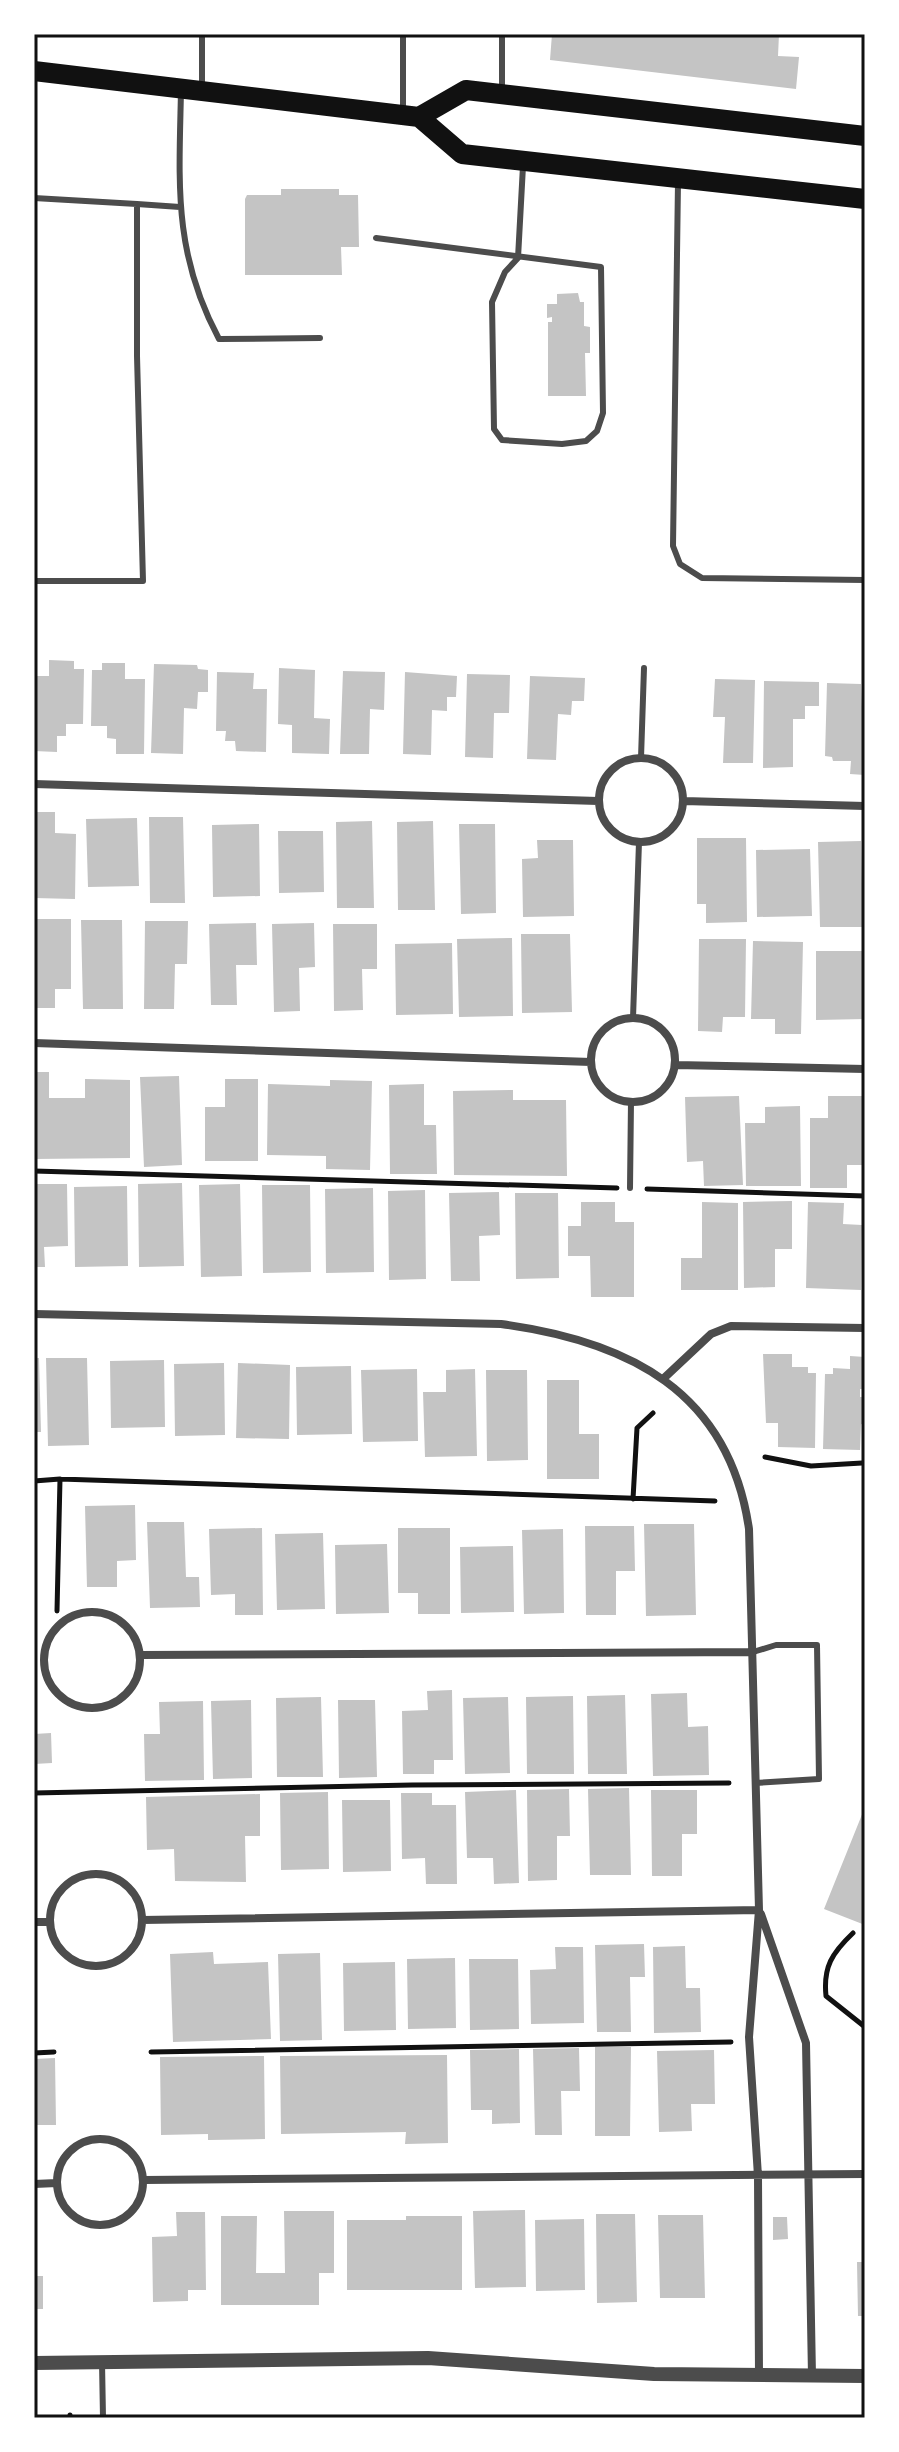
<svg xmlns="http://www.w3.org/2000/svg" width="899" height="2452" font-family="'Source Sans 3',sans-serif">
<rect width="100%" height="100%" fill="#fff"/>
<path fill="#c4c4c4" d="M552,34H779L778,56L799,57L796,89L550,60Z
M281,189H339V195H358L359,247H341L342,275H245V199L247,195H281Z
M578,293L580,302H584V326L590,327V353H585L586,396H548V322H552V317L547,318V304H557V294Z
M49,660L74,661V669H84L83,724H66V736H57V752L34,751V676H49Z
M102,663H125V679H145L144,754H116V739L107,738V726H91L92,670H102Z
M154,664L197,665L198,669L208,670V692H198L197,709L184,708L183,754L151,753Z
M279,668L315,670L314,718L330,719L329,754L292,753V725L278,724Z
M343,671L385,672L384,710L370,709L369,754H340Z
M217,672L254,673L253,689H267L266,752L236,751L235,741H225L226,731H216Z
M405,672L457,676L456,697H447V711L432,710L431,755L403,754Z
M467,674L510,675L509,713H494L493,758L465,757Z
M530,676L585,678L584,701H572L571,715L558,714L556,760L527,759Z
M715,679L755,680L753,763H723L725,717H713Z
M764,681L819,682V706H805V719H793V767L763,768Z
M827,683L861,684L865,775L850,774L851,761H833L832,757L825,756Z
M34,812H55V833L76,834L75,899L34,898Z
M149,817H183L185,903H150Z
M137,818L139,886L88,887L86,819Z
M372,821L374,908H337L336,822Z
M433,821L435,910H398L397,822Z
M259,824L260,896L213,897L212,825Z
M459,824H495L496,913L461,914Z
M278,831H323L324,892L279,893Z
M697,838H746L747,922L706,923V904H697Z
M537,840H573L574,916L523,917L522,859L538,858Z
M861,841L863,927H820L818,842Z
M810,849L812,916L757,917L756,850Z
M34,919H71V989H55V1008H34Z
M81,920H122L123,1009H83Z
M145,921H188L187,964H175L174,1009H144Z
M256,923L257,965H236L237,1005H211L209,924Z
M314,923L315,967L299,968L300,1011L274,1012L272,924Z
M333,924H377V969H362L363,1010L334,1011Z
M521,934H570L572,1012L522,1013Z
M512,938L513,1016L459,1017L457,939Z
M699,939H746L745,1017H723L722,1032L698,1031Z
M753,941L803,942L801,1034H775V1019H751Z
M452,943L453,1014L396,1015L395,944Z
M816,951H865V1019L816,1020Z
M34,1072H49V1098H85V1079L130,1080V1158L34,1159Z
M179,1076L182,1165L144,1167L140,1077Z
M225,1079H258V1161H205V1107H225Z
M330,1080L372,1081L370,1170L326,1169V1156L267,1155L268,1084L330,1086Z
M424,1084V1125H436L437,1174H390L389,1085Z
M513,1090V1100H566L567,1176L454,1175L453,1091Z
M739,1096L743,1185L704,1186L703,1161L687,1162L685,1097Z
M828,1096H865V1165H847V1188H810V1118H828Z
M800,1106L801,1186H746L745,1123H765V1107Z
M182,1183L184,1266L139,1267L138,1184Z
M34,1184H67L68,1246L44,1247L45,1267H34Z
M240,1184L242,1276L201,1277L199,1185Z
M262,1185H310L311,1272L263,1273Z
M127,1186L128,1266L75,1267L74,1187Z
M373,1188L374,1272L326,1273L325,1189Z
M425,1190L426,1279L389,1280L388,1191Z
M499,1192L500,1235L479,1236L480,1281H451L449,1193Z
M515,1193H558L559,1278L516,1279Z
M792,1201V1249H775V1287L744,1288L743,1202Z
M581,1202H615V1222H634V1297H591L590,1256H568V1226H581Z
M702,1202L738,1203V1290H681V1258H702Z
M808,1202L844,1203L843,1224L862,1225L861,1290L806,1288Z
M763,1354H792V1367H808V1373H816L815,1448L778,1447V1423H766Z
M850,1356L865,1357V1389H860V1397H865V1425L861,1424L860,1450L823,1449L825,1374H833V1368L850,1369Z
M34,1358H39L41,1432H34Z
M46,1358H87L89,1445L48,1446Z
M164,1360L165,1427L111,1428L110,1361Z
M224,1363L225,1435L175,1436L174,1364Z
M238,1363L290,1365L289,1439L236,1438Z
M351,1366L352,1434L297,1435L296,1367Z
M417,1369L418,1441L363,1442L361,1370Z
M475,1369L477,1456L425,1457L423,1392H446V1370Z
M486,1370H527L528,1460L487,1461Z
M547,1380H579V1434H599V1479H547Z
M135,1505L136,1560L117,1561V1587H87L85,1506Z
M147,1522H184L186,1577H199L200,1607L150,1608Z
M644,1524H694L696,1615L646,1616Z
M585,1526H634L635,1571H616V1615H586Z
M262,1528L263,1615H235V1594L211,1595L209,1529Z
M398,1528H450V1614H418V1593H398Z
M563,1529L564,1613L524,1614L522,1530Z
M323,1533L325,1609L277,1610L275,1534Z
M387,1544L389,1613L336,1614L335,1545Z
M513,1546L514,1612L461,1613L460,1547Z
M452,1690L453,1760H434V1774H403L402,1711L428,1710L427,1691Z
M687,1693L688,1727L708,1726L709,1775L653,1776L651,1694Z
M625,1695L627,1774H588L587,1696Z
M573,1696L574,1774H527L526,1697Z
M321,1697L323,1777H277L276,1698Z
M508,1697L510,1773L465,1774L463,1698Z
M251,1700L252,1778L213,1779L211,1701Z
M338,1700H375L377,1777L339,1778Z
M203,1701L204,1780L145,1781L144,1734H160L159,1702Z
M51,1733L52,1763L34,1764V1734Z
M629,1788L631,1875H590L588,1789Z
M569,1789L570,1836H557V1880L528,1881L527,1790Z
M516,1790L519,1883L494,1884L493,1858H467L465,1792Z
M651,1790H697V1834H682V1876H652Z
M328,1792L329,1869L281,1870L280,1793Z
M401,1793H432V1805H456L457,1884H426L425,1858L402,1859Z
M260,1794V1836H245L246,1882L175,1881L174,1849L147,1850L146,1797Z
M342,1800H390L391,1871L343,1872Z
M865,1807V1925L824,1909Z
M644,1944L645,1977H630L631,2032H597L595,1945Z
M685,1946L686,1988H700L701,2032L654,2033L653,1947Z
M555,1947H583L584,2023L531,2024L530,1970L556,1969Z
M213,1952L214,1964L268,1962L271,2039L173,2042L170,1954Z
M320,1953L322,2040L280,2041L278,1954Z
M455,1958L456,2028L408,2029L407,1959Z
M469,1959H518L519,2029L470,2030Z
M395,1962L396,2030L344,2031L343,1963Z
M595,2047H631L630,2136H595Z
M579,2048L580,2091H561L562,2135H535L533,2049Z
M519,2049L520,2123L492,2124V2110H471L470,2050Z
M714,2050L715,2104H691L692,2131L659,2132L657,2051Z
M447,2055L448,2143L405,2144L406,2132L281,2134L280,2056Z
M264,2056L265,2139L208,2140V2134L161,2135L160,2057Z
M55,2058L56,2125H34V2059Z
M525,2210L526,2287L475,2288L473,2211Z
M284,2211H334V2273H319V2305H221V2216H257L256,2273H285Z
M176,2212H205L206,2290H188V2301L153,2302L152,2237L177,2236Z
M596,2214H635L637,2302L597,2303Z
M658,2215H703L705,2298H660Z
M406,2216H462V2290H347V2220H406Z
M773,2217H787L788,2239L773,2240Z
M584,2219L585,2290L536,2291L535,2220Z
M857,2262H865V2316H858Z
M34,2276H43V2309H34Z"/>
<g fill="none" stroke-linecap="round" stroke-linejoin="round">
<path stroke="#111" stroke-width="5" d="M34,1171L617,1188
M647,1189L865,1196
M765,1457L811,1466L862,1463
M865,1463V1779
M60,1479L715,1501
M34,1481L60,1479L57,1611
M633,1499L637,1428L653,1413
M34,1793L412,1785L729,1783
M853,1933C832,1953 823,1967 826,1996L865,2027
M151,2052L731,2042
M34,2053L54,2052
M70,2415V2418"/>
<path stroke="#4c4c4c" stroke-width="6" d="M202,86V34
M181,91C179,184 173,253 219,339L320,338
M502,91V34
M403,111V34
M678,182L673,546L680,564L702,578L865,580
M34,198L137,204V356L143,581H34
M137,204L180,207
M376,238L601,267L603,413L597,431L586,441L562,444L502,440L494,429L492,302L505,272L518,258L523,166
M641,758L644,668
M633,1018L639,842
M630,1188L631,1101
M753,1652L776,1645H817L819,1779L755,1783
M102,2362L103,2418"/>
<path stroke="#4c4c4c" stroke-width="8" d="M599 800a42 42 0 1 1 84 0a42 42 0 1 1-84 0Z
M34,784L598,801
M684,801L865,806
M591 1060a42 42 0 1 1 84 0a42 42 0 1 1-84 0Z
M34,1043L591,1062
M675,1065L865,1069
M34,1314L501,1324C628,1341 729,1391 749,1529L759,1910L749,2037L758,2176L759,2375
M663,1379L711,1334L731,1326L865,1328
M44 1660a48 48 0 1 1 96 0a48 48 0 1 1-96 0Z
M140,1655L753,1652
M50 1920a46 46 0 1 1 92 0a46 46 0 1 1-92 0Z
M761,1914L806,2043L812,2376
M142,1920L759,1910
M34,1922H49
M57 2182a43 43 0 1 1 86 0a43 43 0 1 1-86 0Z
M144,2180L865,2174
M34,2184L57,2183"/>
<path stroke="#4c4c4c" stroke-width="14" d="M34,2363L428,2358L654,2374L865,2376"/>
<path stroke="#111" stroke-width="20" d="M34,71L419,117L462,154L865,199
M419,117L466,90L865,136"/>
</g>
<rect width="899" height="2452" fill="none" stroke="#ffffff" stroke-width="72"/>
<rect x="36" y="36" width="827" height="2380" fill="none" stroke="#111" stroke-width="3"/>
</svg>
